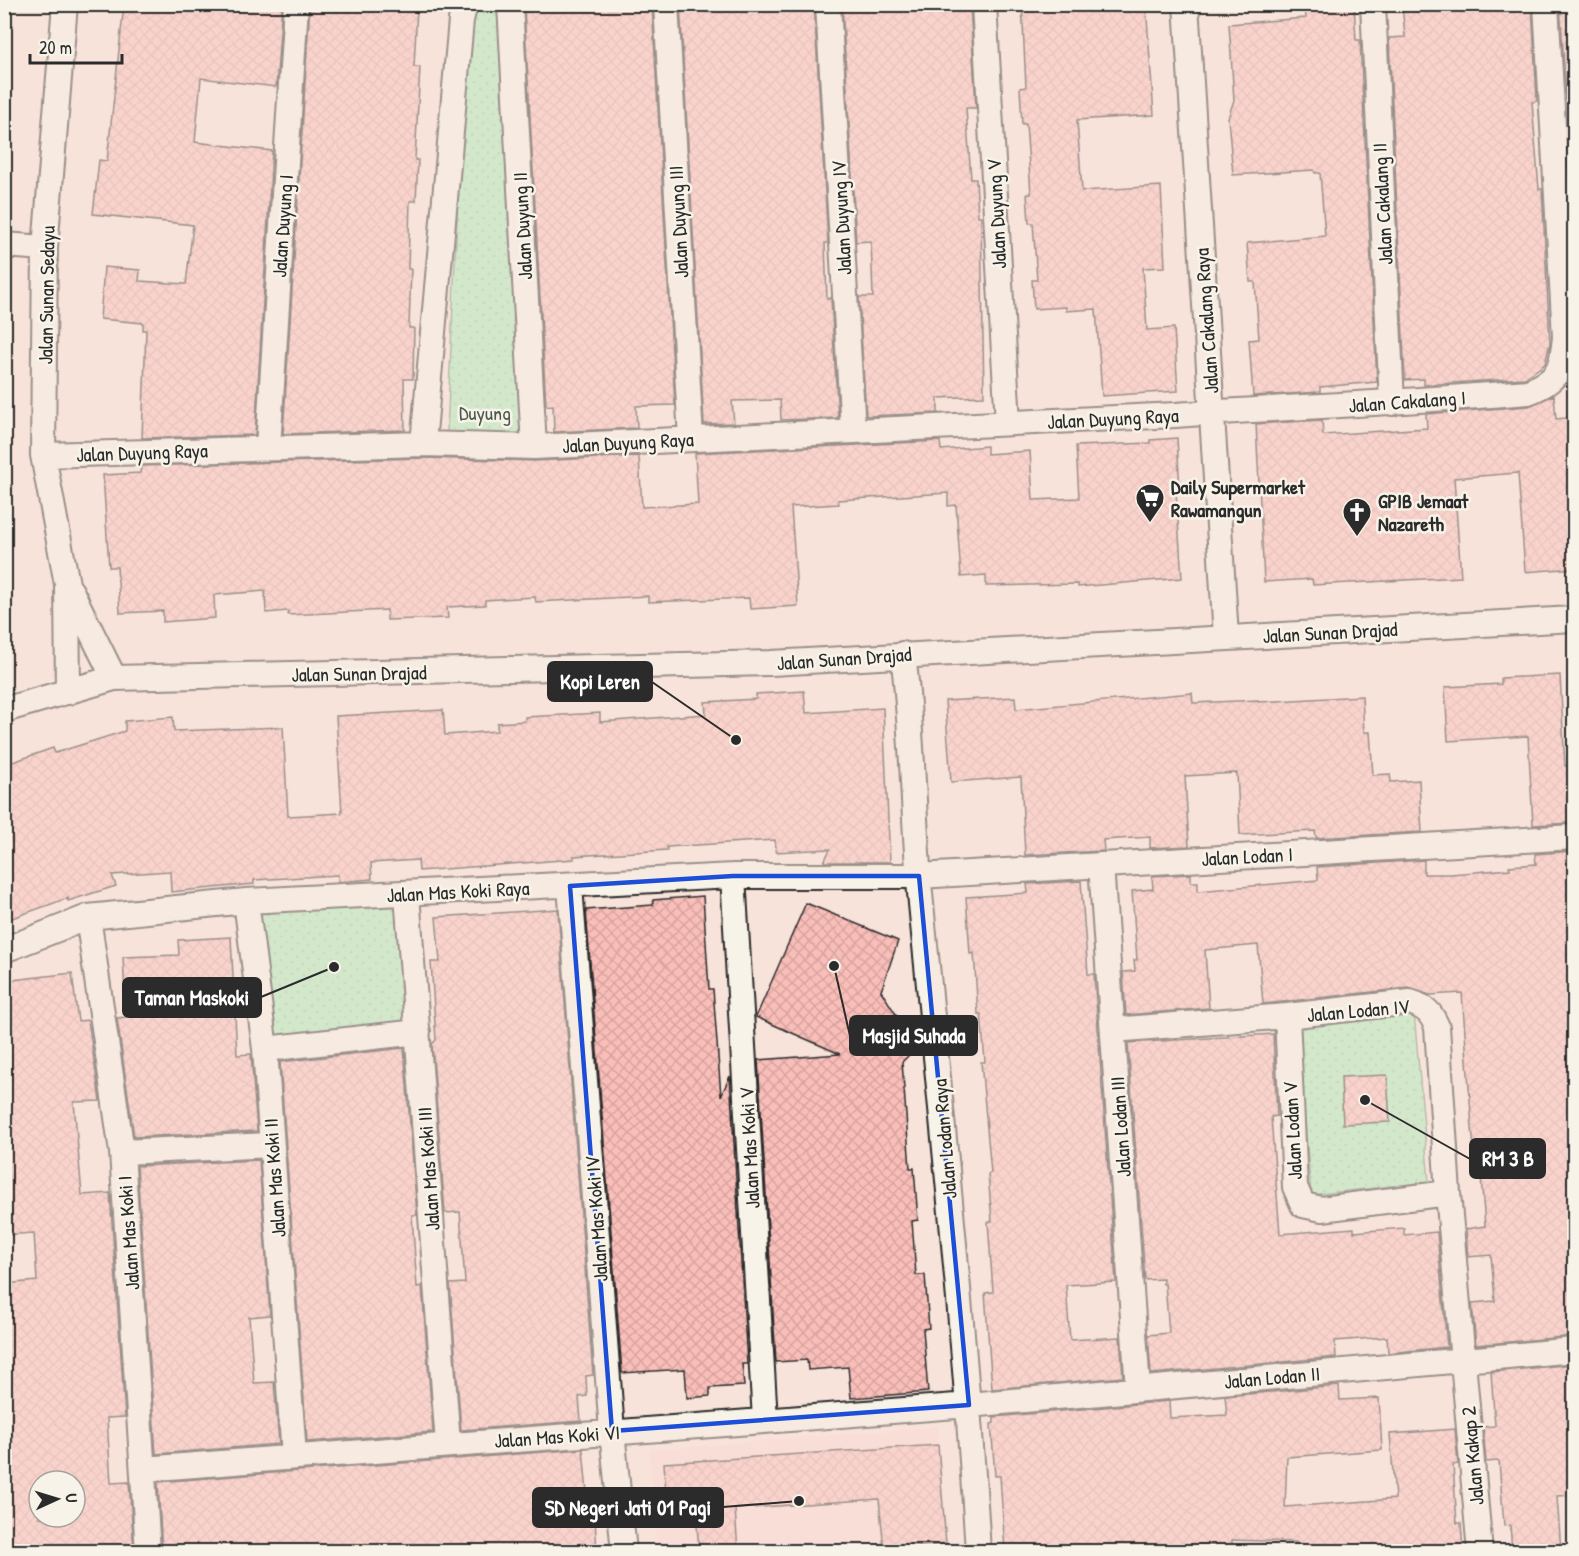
<svg xmlns="http://www.w3.org/2000/svg" width="1579" height="1556" font-family="'Patrick Hand',sans-serif">
<defs>
<pattern id="park-dots" width="8" height="8" patternUnits="userSpaceOnUse" patternTransform="scale(1.5)"><rect width="8" height="8" fill="#a7ecb7"/><path d="M2 2h.1M6 6h.1" fill="none" stroke="#90cb9e" stroke-width="1.8" stroke-linecap="round"/></pattern>
<pattern id="building-cross-hatch" width="8" height="8" patternUnits="userSpaceOnUse" patternTransform="scale(1.5)"><rect width="8" height="8" fill="#fabeb9"/><path d="M0 0l8 8M0 8l8-8" fill="none" stroke="#d6a39f"/></pattern>
</defs>
<rect width="100%" height="100%" fill="#f8e3da"/>
<filter id="ink" filterUnits="userSpaceOnUse"><feTurbulence type="fractalNoise" baseFrequency=".0167" numOctaves="2"/><feDisplacementMap in="SourceGraphic" scale="12" xChannelSelector="R" yChannelSelector="G"/><feConvolveMatrix kernelMatrix="1 2 1 2 8 2 1 2 1" color-interpolation-filters="sRGB"/></filter>
<g filter="url(#ink)">
<path fill="#f9d8d0" d="M938,1426L949,1551H657L649,1450Z"/>
<path fill="url(#park-dots)" stroke="#698c71" stroke-width="1.5" d="M467,5H497L526,447L446,453Z
M400,901L410,1025L270,1040L255,909Z
M1414,1013L1429,1182L1311,1195L1297,1023Z"/>
<path fill="url(#building-cross-hatch)" stroke="#2b2b2b" stroke-width="1.5" fill-rule="evenodd" d="M124,4H282L276,87L201,78L195,142L272,151L255,435L142,438L146,330H143V323L100,319L104,267L140,270L139,281L186,284L193,225L93,214L99,160L107,161Z
M310,4L417,8L414,67H420L415,160H418L416,201H410L408,269H411L409,328H414L413,379H404L405,430L283,434Z
M578,4H652L675,405L636,406L637,428L554,432L553,405L546,406L524,7Z
M680,4H814L828,243H825L827,299L831,298L838,418L781,420L780,400L732,401L734,423L704,424Z
M842,4H970L976,108H966L971,179H976L978,216H981L984,396L938,398V413L866,416L859,297H873L871,241L856,242Z
M1022,4H1146L1154,115L1077,120L1082,191L1161,186L1165,267L1143,268L1147,330L1174,328L1178,391L1102,396L1096,309L1066,311V307L1034,309L1032,280H1037L1033,223H1029L1027,194H1031L1026,124H1022L1020,88L1026,87Z
M1305,4H1354L1356,40H1360L1377,382L1320,387V392L1253,396L1249,340L1259,339L1255,282H1250L1247,243L1325,236L1320,173H1315L1314,170L1233,175L1228,118L1234,100L1229,24L1306,18Z
M1402,4H1532L1537,101L1532,102L1539,189H1542L1550,343L1545,364L1525,378L1424,385V379L1405,380L1389,38L1405,37Z
M1560,4H1575V99H1566Z
M1554,395L1556,419L1575,417V568L1525,572L1518,473L1454,478L1461,577L1313,585L1312,579L1264,582L1256,424L1322,420L1323,435L1427,428L1426,414L1529,406Z
M1177,438L1180,490L1176,491L1182,578L1078,587V584L986,586V575L961,577L956,505L948,506V493L838,500L839,504L791,507L798,606L750,609L749,598L648,602V596L536,602L535,597L485,600V605L447,607L448,618L387,620V610L288,615V611L266,613L265,591L214,595L215,618L163,622V611L120,613L117,567H109L103,475L140,473L141,466L423,458L535,461L639,456L642,507L698,504L695,453L940,441L941,450L987,446V454L1030,451L1033,500L1079,498L1076,446L1150,443V440Z
M1560,675L1565,766L1569,765L1572,823L1533,825L1528,736L1448,741L1445,687L1501,684V678Z
M804,691L806,713L883,708L890,862H824L830,849L776,852L775,840L667,847V850L574,856V859L419,871L418,860L371,863L372,879L338,882V875L254,880V884L171,892L170,871L112,875L116,886L68,901V898L4,921V765L53,748L55,753L125,731V721L173,717L174,731L283,727L288,816L342,813L336,716L443,710L445,735L497,731V723L525,721V717L600,713V722L706,714L705,702L756,699V694Z
M1192,693L1193,703L1258,700V702L1362,696L1364,732H1370L1373,775L1390,774L1391,782L1419,780L1422,832L1316,838L1315,831L1240,835L1237,773L1185,776L1189,846L1150,848V837L1103,840L1104,851L1025,855L1021,777L951,782L945,701L1015,697L1016,709Z
M1574,851L1575,914H1570L1575,976V1336L1476,1345L1472,1303L1495,1301L1491,1255L1468,1257L1466,1229L1485,1226L1481,1177L1477,1178L1472,1128L1462,993L1430,995L1408,988L1263,1004L1258,945L1205,950L1209,1008L1126,1015L1123,972L1135,971L1134,960H1137L1132,891L1153,889L1152,876L1191,874V882H1198V891L1318,880L1317,867L1424,860V874H1451L1510,869L1509,866L1536,864L1535,854Z
M1081,881L1088,974H1094L1116,1282L1066,1285L1070,1340L1120,1337L1123,1377L992,1389L985,1293L993,1292L988,1222L992,1221L988,1174L991,1173L981,1062H985L981,1014H978L974,953L970,954L966,897L1028,893L1027,884Z
M703,896L709,989H713L721,1096L730,1076L747,1364H742L744,1386L710,1388V1396L687,1398L685,1369L622,1373L586,910L653,905V900Z
M806,903L898,941L881,991L917,1047L902,1062L910,1168H914L918,1220L912,1221L916,1275H925L929,1328L923,1329L928,1392L851,1398L848,1367L808,1370L807,1360L776,1362L758,1060L840,1054L756,1017Z
M558,909L593,1375L586,1376L587,1396L579,1397L581,1421L461,1430L450,1284L465,1283L460,1212L445,1213L432,1044L436,1040L431,962H440L436,917Z
M231,937L237,1055L251,1054L257,1131L134,1137L117,1018L126,1017L123,957L179,955L178,940Z
M72,973L78,1021L88,1020L100,1101L74,1102L82,1195L110,1193L125,1417L107,1418L111,1483L129,1482L134,1551H57L56,1546L4,1549V1284L37,1281L34,1233L4,1235V981ZM39,1481H75V1517H39Z
M1273,1034L1277,1116L1271,1117L1280,1234L1354,1228V1232L1404,1228V1235L1437,1232L1447,1347L1388,1353L1387,1337L1335,1341L1336,1357L1151,1374L1148,1335L1169,1333L1165,1284H1163V1279L1145,1280L1128,1043Z
M404,1048L417,1215H412L417,1287L422,1286L433,1432L307,1442L280,1062Z
M1387,1075L1390,1122L1343,1124L1341,1077Z
M259,1160L270,1315L249,1317L254,1383L274,1382L279,1444L156,1454L137,1166Z
M1575,1364V1495L1557,1496L1561,1551H1512L1510,1525L1504,1526L1499,1461L1486,1462L1483,1427L1495,1426L1491,1372Z
M1339,1386L1340,1400L1379,1398L1382,1450L1287,1457L1285,1507L1395,1499L1390,1434L1455,1429L1458,1464L1453,1465L1457,1523H1461L1463,1551H1296V1542L1232,1540V1546L1194,1545L1193,1550L1005,1551L1000,1476H995L991,1424L994,1423V1417L1169,1401L1170,1418L1227,1415L1225,1396Z
M938,1445L946,1544L884,1549L879,1499L735,1509L738,1551H699L696,1512L667,1514L664,1463Z
M583,1449L588,1503H594L597,1551H162L158,1482Z"/>
<g fill="none" stroke-linecap="round" stroke-linejoin="round">
<g stroke="#2b2b2b" stroke-width="28">
<path id="street" d="M65,4L45,248L43,455L67,584L68,692
M510,4L534,447
M666,4L691,439
M828,4L853,431
M984,4L1008,423
M1186,4L1226,637
M1373,4L1392,403
M4,245L45,248
M423,444L461,20L465,4
M268,448L296,4
M43,455L423,444L534,447L1176,415C1293,407 1411,402 1528,392C1560,380 1562,368 1565,337L1546,4
M71,591L114,678
M903,654C913,734 913,814 920,893C941,1113 965,1332 978,1552
M4,710L114,678L771,663L1574,619
M1101,865L1138,1389
M733,876L765,1420
M570,886L612,1431L624,1552
M407,894L448,1444
M246,901L265,1049L294,1456
M88,917L122,1152L148,1552
M4,950L88,917L246,901L733,876H919L1574,837
M1287,1016L1295,1187L1303,1205L1322,1209L1448,1193
M1113,1030L1287,1016L1410,1002C1425,1007 1431,1012 1437,1027L1448,1193L1480,1552
M265,1049L418,1032
M122,1152L271,1145
M144,1469L969,1405L1574,1350"/>
</g>
<use href="#street" stroke="#f7f3e8" stroke-width="24"/>
</g>
</g>
<path d="M0 0H1579V1556H0ZM733,876H919L969,1405L612,1431L570,886Z" fill="#f8e3da" fill-opacity=".55" fill-rule="evenodd"/>
<path fill="none" stroke="#1d4ed8" stroke-width="4.5" stroke-linejoin="round" d="M733,876H919L969,1405L612,1431L570,886Z"/>
<defs>
<g id="supermarket-pin" transform="scale(1.5)"><path d="M0 17L-7.5 6A9.5 9.5 0 1 1 7.5 6Z" fill="#2b2b2b" stroke="#f7f3e8"/><path d="M-6-5.5h2.5l.6 2H6L4.5 2H-2.5L-4.4-4H-6ZM-1.5 3.2a1.3 1.3 0 1 0 .1 0ZM3 3.2a1.3 1.3 0 1 0 .1 0Z" fill="#fff"/></g>
<g id="church-pin" transform="scale(1.5)"><path d="M0 17L-7.5 6A9.5 9.5 0 1 1 7.5 6Z" fill="#2b2b2b" stroke="#f7f3e8"/><path d="M-1.2-6h2.4v3.5h3.3v2.4h-3.3V6h-2.4V-.1h-3.3v-2.4h3.3Z" fill="#fff"/></g>
</defs>
<g fill-rule="evenodd">
<use href="#supermarket-pin" x="1150" y="498"/>
<use href="#church-pin" x="1357" y="512"/>
</g>
<g text-anchor="middle" dominant-baseline="central" stroke-width="5" stroke-linejoin="round" paint-order="stroke">
<g font-size="20" fill="#2b2b2b" stroke="#f7f3e8">
<text transform="translate(1382 204) rotate(-93)">Jalan Cakalang II</text>
<text transform="translate(996 214) rotate(-93)">Jalan Duyung V</text>
<text transform="translate(841 218) rotate(-93)">Jalan Duyung IV</text>
<text transform="translate(678 222) rotate(-93)">Jalan Duyung III</text>
<text transform="translate(282 226) rotate(-86)">Jalan Duyung I</text>
<text transform="translate(522 226) rotate(-93)">Jalan Duyung II</text>
<text transform="translate(46 295) rotate(-89)">Jalan Sunan Sedayu</text>
<text transform="translate(1206 321) rotate(-94)">Jalan Cakalang Raya</text>
<text transform="translate(1407 401) rotate(-4)">Jalan Cakalang I</text>
<text transform="translate(1113 418) rotate(-3)">Jalan Duyung Raya</text>
<text transform="translate(628 442) rotate(-3)">Jalan Duyung Raya</text>
<text transform="translate(142 452) rotate(-2)">Jalan Duyung Raya</text>
<text transform="translate(1330 632) rotate(-3)">Jalan Sunan Drajad</text>
<text transform="translate(844 658) rotate(-4)">Jalan Sunan Drajad</text>
<text transform="translate(359 673) rotate(-1)">Jalan Sunan Drajad</text>
<text transform="translate(1247 856) rotate(-3)">Jalan Lodan I</text>
<text transform="translate(458 891) rotate(-3)">Jalan Mas Koki Raya</text>
<text transform="translate(1358 1010) rotate(-5)">Jalan Lodan IV</text>
<text transform="translate(1120 1127) rotate(-94)">Jalan Lodan III</text>
<text transform="translate(1292 1131) rotate(-93)">Jalan Lodan V</text>
<text transform="translate(944 1139) rotate(-95)">Jalan Lodan Raya</text>
<text transform="translate(749 1148) rotate(-93)">Jalan Mas Koki V</text>
<text transform="translate(428 1169) rotate(-94)">Jalan Mas Koki III</text>
<text transform="translate(274 1178) rotate(-94)">Jalan Mas Koki II</text>
<text transform="translate(596 1219) rotate(-94)">Jalan Mas Koki IV</text>
<text transform="translate(128 1233) rotate(-94)">Jalan Mas Koki I</text>
<text transform="translate(1272 1377) rotate(-5)">Jalan Lodan II</text>
<text transform="translate(557 1436) rotate(-4)">Jalan Mas Koki VI</text>
<text transform="translate(1472 1456) rotate(-95)">Jalan Kakap 2</text>
</g>
<g font-size="20" fill="#4a5b4e" stroke="#f7f3e8">
<text x="485" y="412">Duyung</text>
</g>
<g font-size="20" font-weight="bold" fill="#2b2b2b" stroke="#f7f3e8" text-anchor="start">
<text x="1171" y="486">Daily Supermarket<tspan x="1171" dy="23">Rawamangun</tspan></text>
<text x="1378" y="500">GPIB Jemaat<tspan x="1378" dy="23">Nazareth</tspan></text>
</g>
</g>
<path fill="none" stroke="#2b2b2b" stroke-width="2" d="M736 740L652 682M334 967L261 997M834 966L850 1036M1365 1100L1470 1159M799 1501L723 1507"/>
<g fill="#2b2b2b" stroke="#f7f3e8" stroke-width="2">
<circle cx="736" cy="740" r="6"/>
<circle cx="334" cy="967" r="6"/>
<circle cx="834" cy="966" r="6"/>
<circle cx="1365" cy="1100" r="6"/>
<circle cx="799" cy="1501" r="6"/>
</g>
<g fill="#2b2b2b" stroke="#2b2b2b" stroke-width="2">
<rect x="548" y="662" width="104" height="39" rx="6"/>
<rect x="123" y="978" width="138" height="39" rx="6"/>
<rect x="850" y="1016" width="127" height="39" rx="6"/>
<rect x="1470" y="1139" width="75" height="39" rx="6"/>
<rect x="533" y="1488" width="190" height="39" rx="6"/>
</g>
<g font-size="21" text-anchor="middle" font-weight="bold" fill="#fff">
<text x="600" y="689">Kopi Leren</text>
<text x="192" y="1005">Taman Maskoki</text>
<text x="914" y="1043">Masjid Suhada</text>
<text x="1508" y="1166">RM 3 B</text>
<text x="628" y="1515">SD Negeri Jati 01 Pagi</text>
</g>
<rect width="1579" height="1556" fill="none" stroke="#f7f3e8" stroke-width="24"/>
<rect x="12" y="12" width="1555" height="1532" fill="none" stroke="#2b2b2b" stroke-width="2" filter="url(#ink)"/>
<g transform="translate(57 1499) rotate(86)"><circle r="28" fill="#f7f3e8" stroke="#a5a39c" stroke-width="1.5"/>
<path d="M0-4.5L10 22L0 15L-10 22Z" fill="#2b2b2b"/>
<text y="-9" font-size="16" font-weight="bold" text-anchor="middle" fill="#2b2b2b">U</text>
</g>
<path d="M30 54v9h92v-9" fill="none" stroke="#2b2b2b" stroke-width="3"/>
<text x="39" y="54" font-size="18" fill="#2b2b2b" stroke="#f7f3e8" stroke-width="4.5" paint-order="stroke">20 m</text>
</svg>
